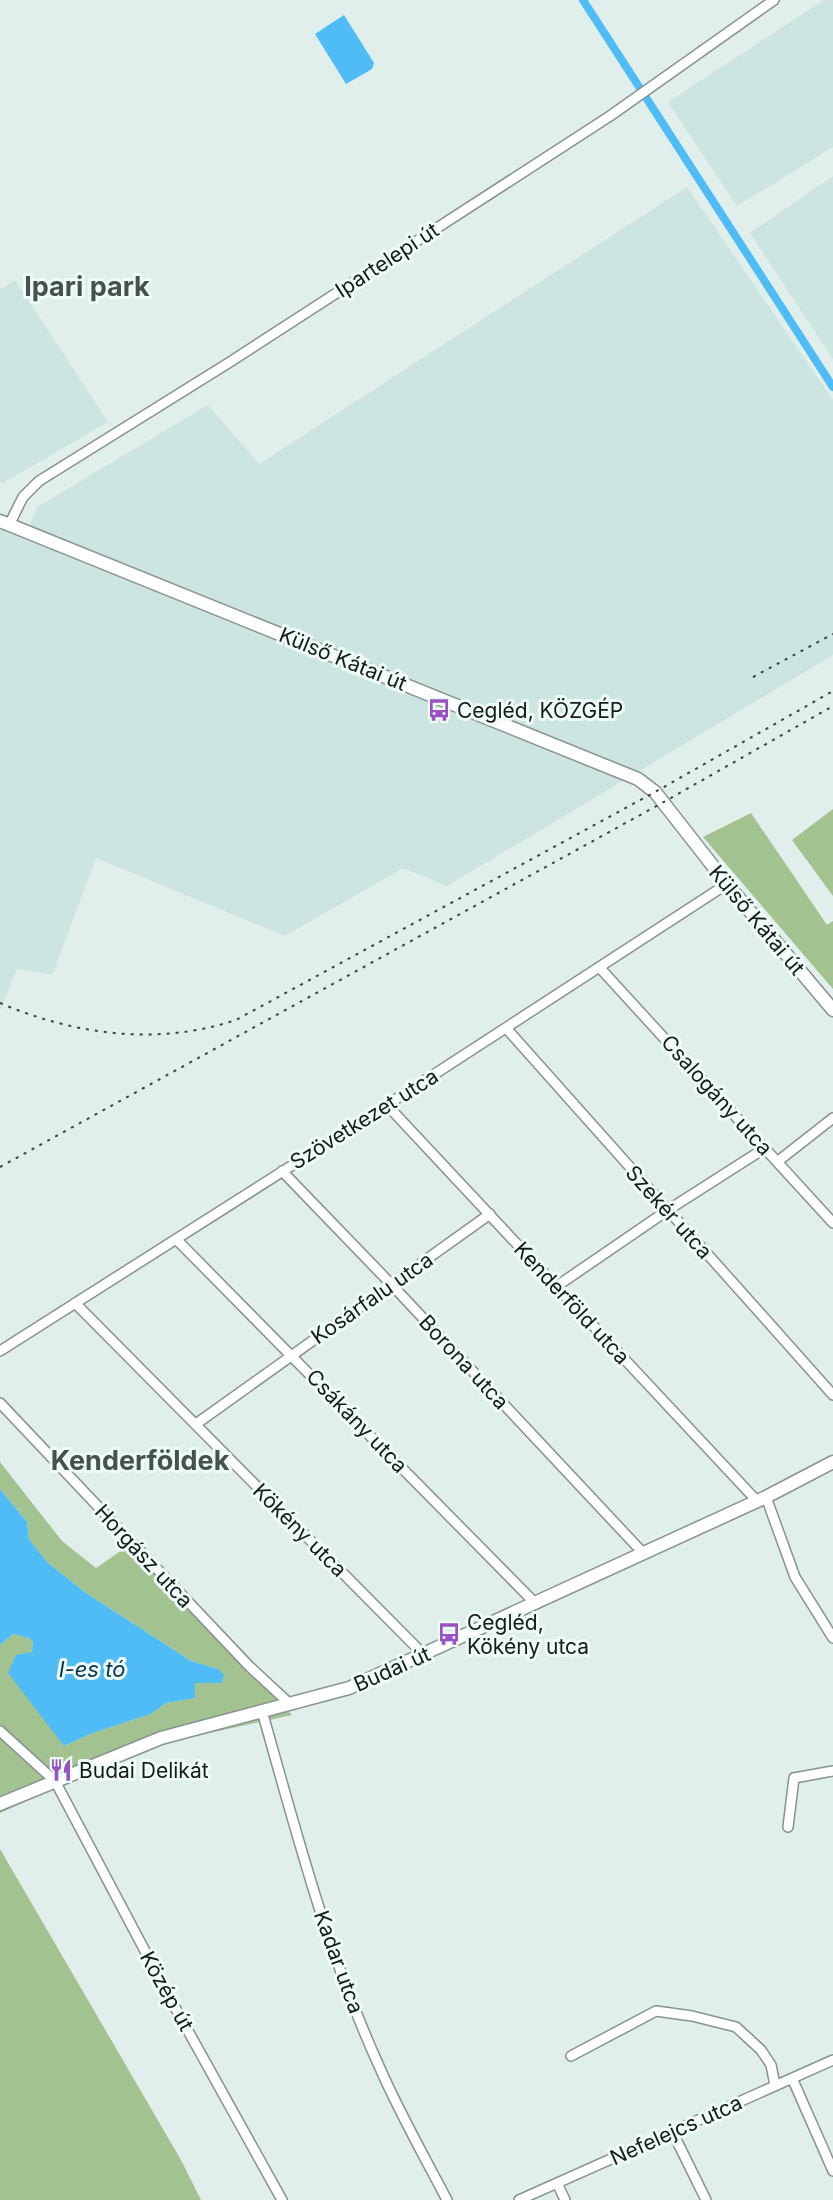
<svg xmlns="http://www.w3.org/2000/svg" width="833" height="2200" font-family="Inter,sans-serif">
<rect width="100%" height="100%" fill="#e0eeec"/>
<path fill="#cde5e1" d="M824,0H833V147L737,206L668,102Z
M833,176V359L750,233Z
M687,187L833,400V655L447,886L403,868L285,936L96,858L52,975L17,969L0,1011V526L25,536L37,507L208,405L259,464Z
M15,280L108,422L3,483L0,482V290Z"/>
<path fill="#a2c390" d="M833,809V896L792,840Z
M751,813L827,925L833,921V989L703,837Z
M0,1462L62,1541L96,1568L128,1546L292,1715L172,1741L97,1769L0,1813V1645L13,1634L29,1638L33,1642L32,1652L64,1746L90,1734L151,1714L166,1703L195,1698V1683H221L218,1669L191,1661L86,1593L47,1562L29,1539L27,1522L0,1489Z
M0,1849L181,2160L201,2200H0Z"/>
<path fill="#50bcf5" d="M344,15L374,63L372,69L346,84L315,34Z
M0,1489L27,1522L29,1539L47,1562L86,1593L191,1661L218,1669L224,1675L222,1683H195V1698L166,1703L151,1714L90,1734L64,1746L8,1673L16,1655L32,1652L33,1642L29,1638L13,1634L0,1645Z"/>
<g fill="none" stroke-linecap="round" stroke-linejoin="round">
<path stroke="#50bcf5" stroke-width="8" d="M583,0L833,387"/>
<g stroke="#869391" stroke-width="12">
<path id="street" d="M9,525L23,497L39,481L230,362L610,116L774,0
M600,968L833,1223
M506,1028L833,1395
M387,1105L757,1501
M777,1162L833,1118
M282,1171L391,1284L644,1554
M176,1239L536,1604
M557,1286L668,1210L765,1148
M75,1303L424,1655
M0,1351L387,1105L727,884
M0,1403L249,1666L291,1705
M196,1424L490,1214
M766,1497L795,1577L833,1638
M262,1711C296,1831 327,1952 379,2066C399,2112 424,2156 447,2200
M0,1731L55,1781L172,2002L282,2200
M788,1827L794,1778L833,1771
M571,2056L656,2011L692,2016L736,2027L761,2050L771,2065L775,2085
M792,2078L833,2171
M672,2131L706,2200
M557,2183L565,2200
M519,2200L833,2060"/>
</g>
<g stroke="#869391" stroke-width="15">
<path id="secondary" d="M0,521L638,779L655,792L727,884L833,1010
M0,1804L161,1738L349,1688L766,1497L833,1462"/>
</g>
<use href="#street" stroke="#fff" stroke-width="9"/>
<use href="#secondary" stroke="#fff" stroke-width="12"/>
<path stroke="#3c4342" stroke-width="2" stroke-dasharray="3 6" stroke-linecap="butt" d="M753,677L833,634
M0,1003C75,1035 158,1046 236,1020L655,792L833,691
M0,1167L662,803L833,706"/>
</g>
<defs>
<g id="bus-bare" transform="scale(1.8)"><path d="M-5-6H5V4H4V6H2V4H-2V6H-4V4H-5ZM-3.5-4V0h7V-4ZM-3.5 1.2v1.5H-2V1.2ZM2 1.2v1.5H3.5V1.2Z" fill="#9951c4" stroke="#edfbf9" stroke-width="2.5" paint-order="stroke"/></g>
<g id="restaurant-bare" transform="scale(1.8)"><path d="M-5-6h1v4h1v-4h1v4h1v-4h1v5L-1.5 .5V6h-2V.5L-5-1ZM5-6V6H3V1.5H1.5Q1.5-4 5-6Z" fill="#9951c4" stroke="#edfbf9" stroke-width="2.5" paint-order="stroke"/></g>
</defs>
<g fill-rule="evenodd">
<use href="#bus-bare" x="439" y="710"/>
<use href="#bus-bare" x="449" y="1634"/>
<use href="#restaurant-bare" x="61" y="1770"/>
</g>
<g text-anchor="middle" dominant-baseline="central" stroke-width="6" stroke-linejoin="round" paint-order="stroke">
<g font-size="21" fill="#161b1a" stroke="#edfbf9">
<text transform="translate(387 260) rotate(-33)">Ipartelepi út</text>
<text transform="translate(343 659) rotate(22)">Külső Kátai út</text>
<text transform="translate(757 920) rotate(50)">Külső Kátai út</text>
<text transform="translate(717 1095) rotate(48)">Csalogány utca</text>
<text transform="translate(364 1119) rotate(-32)">Szövetkezet utca</text>
<text transform="translate(669 1212) rotate(48)">Szekér utca</text>
<text transform="translate(372 1298) rotate(-35)">Kosárfalu utca</text>
<text transform="translate(572 1303) rotate(47)">Kenderföld utca</text>
<text transform="translate(464 1362) rotate(47)">Borona utca</text>
<text transform="translate(357 1421) rotate(46)">Csákány utca</text>
<text transform="translate(300 1530) rotate(45)">Kökény utca</text>
<text transform="translate(144 1556) rotate(47)">Horgász utca</text>
<text transform="translate(392 1669) rotate(-24)">Budai út</text>
<text transform="translate(339 1962) rotate(70)">Kadar utca</text>
<text transform="translate(167 1991) rotate(61)">Közép út</text>
<text transform="translate(676 2130) rotate(-24)">Nefelejcs utca</text>
</g>
<g font-size="21" fill="#161b1a" stroke="#edfbf9" text-anchor="start">
<text x="457" y="710">Cegléd, KÖZGÉP</text>
<text x="467" y="1622">Cegléd,<tspan x="467" dy="24">Kökény utca</tspan></text>
<text x="79" y="1770">Budai Delikát</text>
</g>
<g font-size="22" font-style="italic" fill="#07374e" stroke="#edfbf9">
<text x="92" y="1669">I-es tó</text>
</g>
<g font-size="27" font-weight="bold" fill="#45514f" stroke="#edfbf9">
<text x="87" y="286">Ipari park</text>
<text x="140" y="1460">Kenderföldek</text>
</g>
</g>
</svg>
